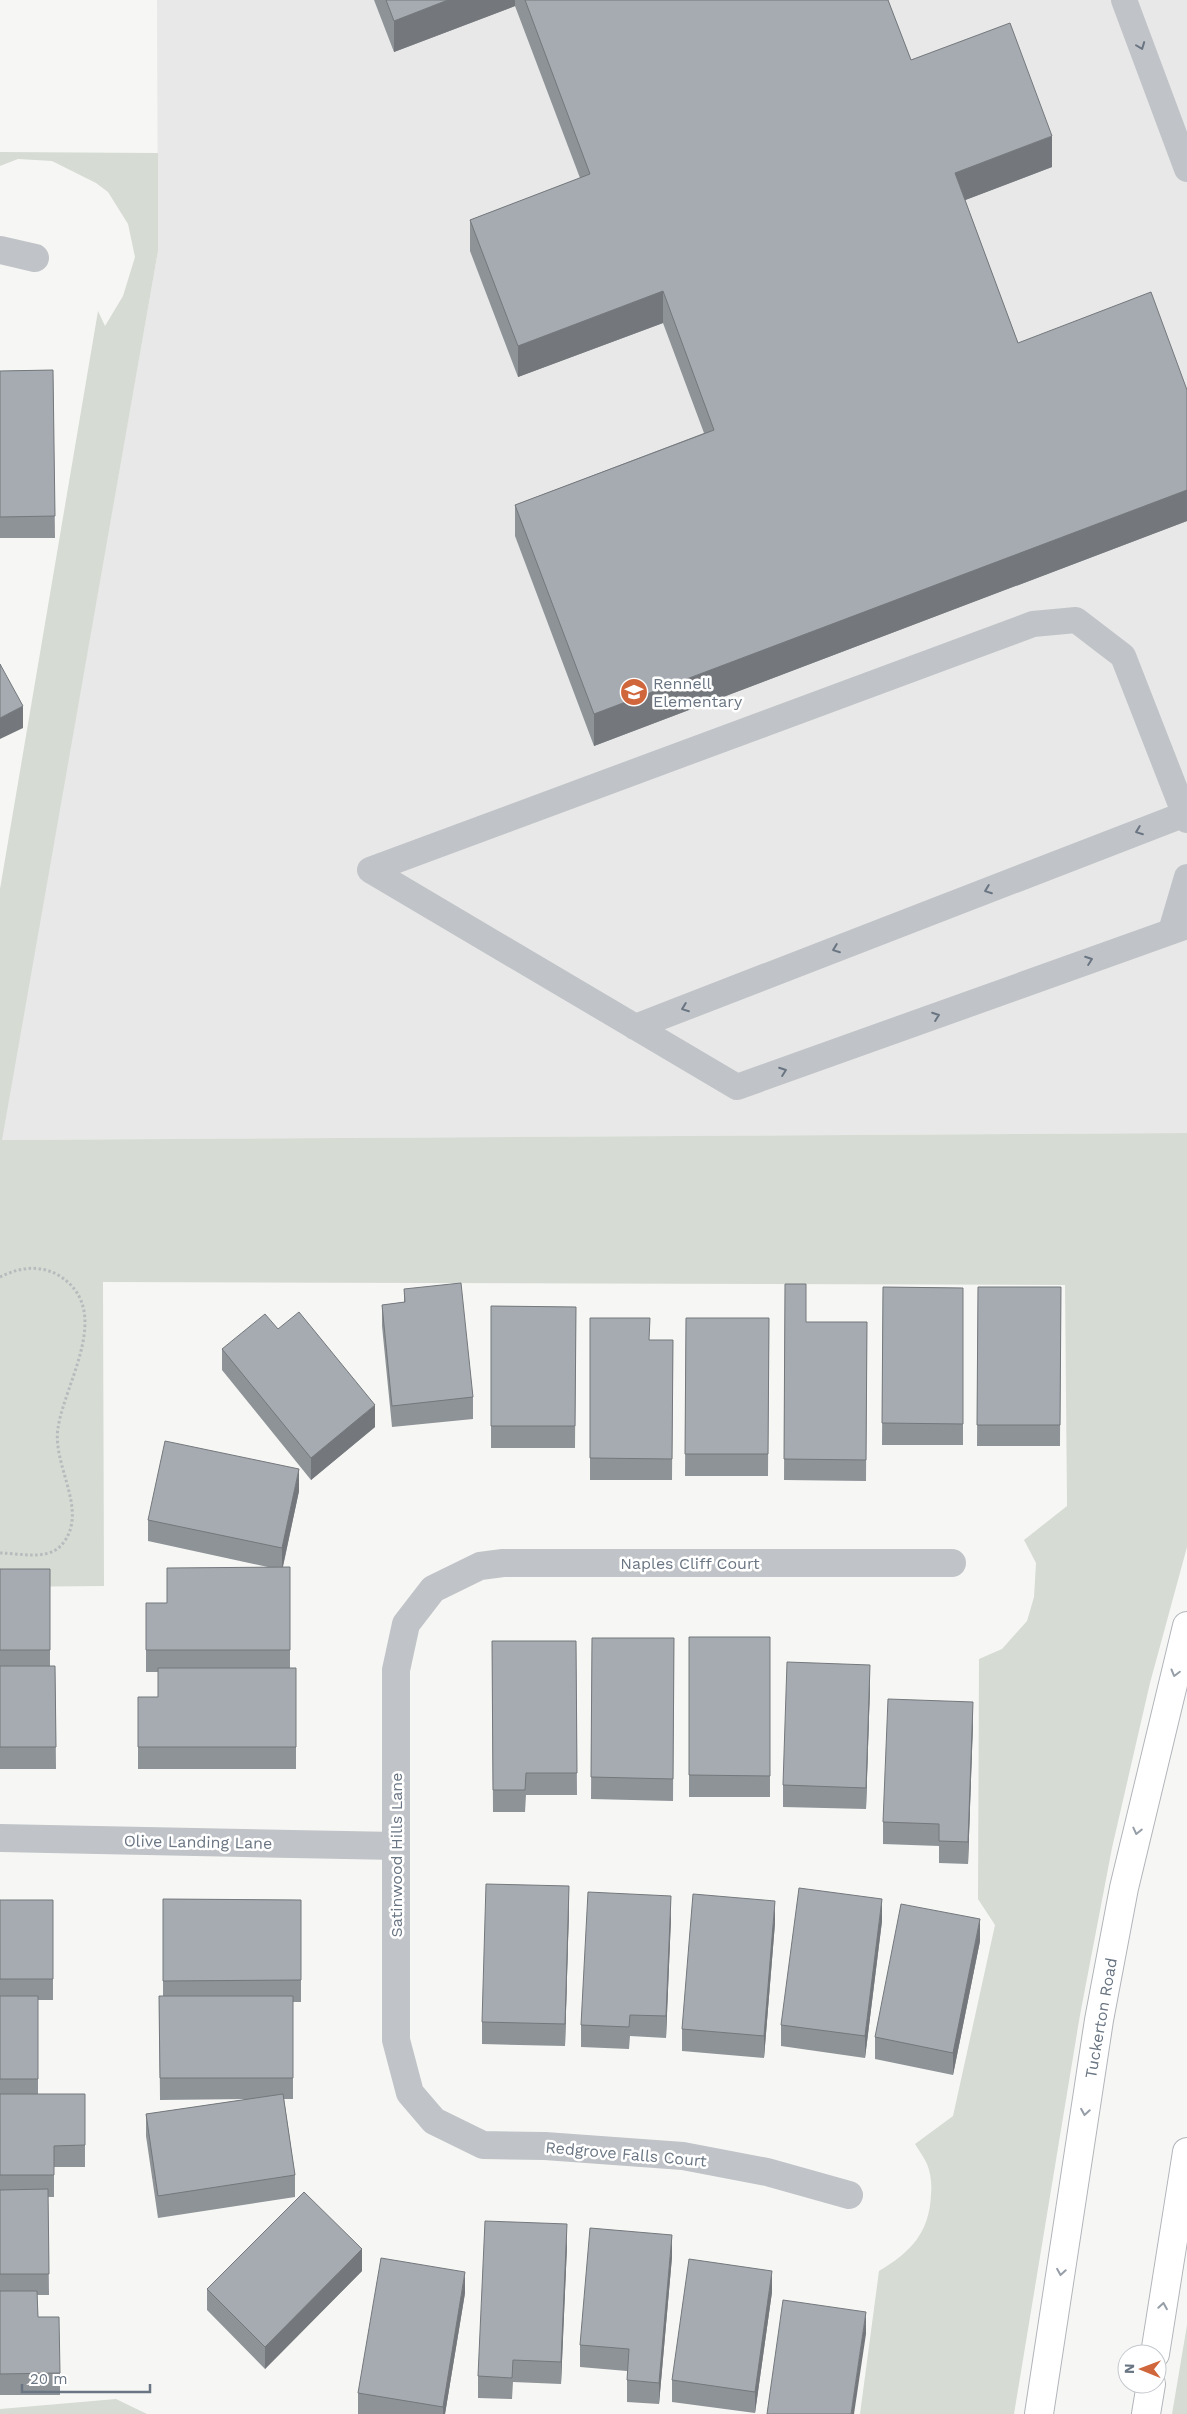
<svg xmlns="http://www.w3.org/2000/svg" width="1187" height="2414" font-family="'Work Sans',sans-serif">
<rect width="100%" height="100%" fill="#f6f7f4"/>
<path fill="#e7e8e7" d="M157,0H1187V1133L1,1140L158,251Z"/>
<path fill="#d6dbd4" d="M0,152L158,153V251L2,1140L1187,1133V1547L1150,1683L1112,1848L1080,2015L1014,2414H860L879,2271C911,2252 929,2233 931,2195C932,2185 931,2174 927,2164C924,2157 919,2151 915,2144L953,2116L995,1925L978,1899L979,1659L1002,1649L1027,1621L1034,1597L1036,1563L1024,1540L1067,1506L1065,1285L103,1282L104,1586L0,1587V889L98,311L105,326L123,296L135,257L128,224L108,192L96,183L52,161L18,159L0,166Z
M1187,2325V2414H1172Z
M116,2399L147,2414H0V2409Z"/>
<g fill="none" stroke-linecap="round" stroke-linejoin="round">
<g stroke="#b1b5ba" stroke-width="30">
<path id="secondary" d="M1155,2354L1187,2152
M1039,2414L1099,2020L1124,1888L1187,1626
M1146,2414L1151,2384"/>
</g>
<path stroke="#b8bbbd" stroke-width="3" stroke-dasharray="2.5 2.5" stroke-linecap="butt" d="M0,1277C18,1268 39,1264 58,1275C115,1309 65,1381 58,1428C52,1465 88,1509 64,1542C50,1562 21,1553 0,1553"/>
<path stroke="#c0c3c7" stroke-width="26" d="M1124,0L1187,169
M1187,820L1123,656L1076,620L1033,624L370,870L737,1087L1187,926
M1171,931L1187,877
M635,1027L1185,814"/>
<path stroke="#c0c3c7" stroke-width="28" d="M0,250L35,258
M0,1838L396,1846
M849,2195L767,2172L683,2156L545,2146L483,2145L434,2121L410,2093L396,2040V1670L406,1624L433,1589L480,1566L503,1563H952"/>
<use href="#secondary" stroke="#fff" stroke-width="28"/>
</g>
<path fill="#8e9398" d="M374,0H888L911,60L1052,167L965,200L1018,343L1187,390V521L594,746L515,536V505L704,433L663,323L518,377L470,251V220L580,178L515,6L394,52Z
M53,370L55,538H0V371Z
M785,1284L806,1322H867L866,1481L784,1480Z
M883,1287L963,1288V1445H882Z
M978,1287H1061L1060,1446H977Z
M404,1289L473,1397V1419L392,1427L382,1326V1305L404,1302Z
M491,1306L576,1307L575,1448H491Z
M590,1318L650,1340H673L672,1480H590Z
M686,1318H769L768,1476H685Z
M278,1329L375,1427L311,1480L222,1370V1349Z
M299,1491L283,1567H290V1668H296V1769H138V1697H158V1672H146V1603H167L268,1567L148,1541V1520Z
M0,1569H50V1666H55L56,1769H0Z
M689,1637H770V1797H689Z
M592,1638H674L673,1801L591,1799Z
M492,1641H576L577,1795H526L525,1812H493Z
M870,1686L866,1809L783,1807V1785Z
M973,1723L968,1864L939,1863V1846L883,1844V1822Z
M163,1899L301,1900V2002H293V2099H284L295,2175V2197L158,2218L146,2136V2114L248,2099L160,2100L159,1996H163Z
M0,1900H53V2000H38V2094H85V2167H54V2197H48L49,2295H37L38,2317L60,2373V2395H0Z
M569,1908L565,2046L482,2044V2022Z
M671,1918L666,2038L630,2036L629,2049L581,2047V2025Z
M882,1921L865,2058L781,2046V2025Z
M775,1923L764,2058L682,2051V2029Z
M980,1941L953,2075L875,2059V2037Z
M567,2246L561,2384L513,2382L512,2399L478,2398V2376Z
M672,2257L659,2404L627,2402V2371L580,2367V2345Z
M362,2271L265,2369L207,2310V2289Z
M772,2292L755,2413L672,2402V2380Z
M465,2293L445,2414H358V2393Z"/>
<path fill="#74787c" d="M448,0H515V6L394,52V21Z
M1052,136V167L955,204V173Z
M663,291V323L518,377V346Z
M1187,490V521L594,746V714Z
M23,706V728L0,739V718Z
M375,1405V1427L311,1480V1458Z
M299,1469V1491L282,1570V1548Z
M870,1665V1686L866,1809V1788Z
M973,1702V1723L968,1864V1842Z
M569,1886V1908L565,2046V2024Z
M671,1896V1918L666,2038V2016Z
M882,1899V1921L865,2058V2036Z
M775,1901V1923L764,2058V2036Z
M980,1919V1941L953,2075V2053Z
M567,2224V2246L561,2384V2362Z
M672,2235V2257L659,2404V2383Z
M362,2249V2271L265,2369V2347Z
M772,2271V2292L755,2413V2392Z
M465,2272V2293L445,2414H443V2407Z
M866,2312V2334L854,2414H851Z"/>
<path fill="#a5abb1" stroke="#74787c" d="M386,0H448L394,21Z
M525,0H888L911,60L1010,23L1052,136L955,173L1018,343L1151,292L1187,390V490L594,714L515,505L714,430L663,291L518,346L470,220L590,174Z
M53,370L55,516L0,517V371Z
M0,664L23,706L0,718Z
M461,1283L473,1397L392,1406L382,1305L405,1302L404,1289Z
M785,1284H806V1322H867L866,1460L784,1459Z
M883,1287L963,1288V1424L882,1423Z
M978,1287H1061L1060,1425H977Z
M491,1306L576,1307L575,1426H491Z
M299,1312L375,1405L311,1458L222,1349L265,1314L278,1329Z
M590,1318H650L649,1340H673L672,1459L590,1458Z
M686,1318H769L768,1454H685Z
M165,1441L299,1469L282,1548L148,1520Z
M290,1567V1650H146V1603H167V1568Z
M0,1569H50V1650H0Z
M689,1637H770V1776L689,1775Z
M592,1638H674L673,1779L591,1777Z
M492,1641H576L577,1773H526L525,1790H493Z
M787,1662L870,1665L866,1788L783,1785Z
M0,1666H55L56,1747H0Z
M158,1668H296V1747H138V1697H158Z
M888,1699L973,1702L968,1842L939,1841V1824L883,1822Z
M486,1884L569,1886L565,2024L482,2022Z
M799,1888L882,1899L865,2036L781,2025Z
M588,1892L671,1896L666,2016L630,2015L629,2027L581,2025Z
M693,1894L775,1901L764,2036L682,2029Z
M163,1899L301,1900V1980L163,1981Z
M0,1900H53V1979H0Z
M901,1904L980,1919L953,2053L875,2037Z
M0,1996H38V2079H0Z
M159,1996H293V2078H160Z
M0,2094H85V2145L54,2146V2175H0Z
M283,2094L295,2175L158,2196L146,2114Z
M48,2189L49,2274H0V2190Z
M304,2192L362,2249L265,2347L207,2289Z
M485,2221L567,2224L561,2362L513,2360L512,2378L478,2376Z
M590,2228L672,2235L659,2383L627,2380L629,2349L580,2345Z
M381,2258L465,2272L443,2407L358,2393Z
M689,2259L772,2271L755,2392L672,2380Z
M0,2291H37L38,2317H59L60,2373L0,2374Z
M783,2300L866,2312L851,2414H767Z"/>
<defs><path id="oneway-chevron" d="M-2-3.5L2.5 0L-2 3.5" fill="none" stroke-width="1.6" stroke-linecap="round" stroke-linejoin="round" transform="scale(1.25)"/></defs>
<g stroke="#697582">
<use href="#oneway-chevron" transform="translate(1141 46) rotate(69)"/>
<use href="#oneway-chevron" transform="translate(1139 831) rotate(159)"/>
<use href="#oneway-chevron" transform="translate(988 890) rotate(159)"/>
<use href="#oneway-chevron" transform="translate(836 949) rotate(159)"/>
<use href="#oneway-chevron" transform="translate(1089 960) rotate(-20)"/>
<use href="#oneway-chevron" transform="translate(685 1008) rotate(159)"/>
<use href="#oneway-chevron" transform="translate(936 1016) rotate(-20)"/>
<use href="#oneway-chevron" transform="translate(783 1071) rotate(-20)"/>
</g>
<g stroke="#969ea8">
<use href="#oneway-chevron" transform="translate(1175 1673) rotate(105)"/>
<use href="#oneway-chevron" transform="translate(1137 1831) rotate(103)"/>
<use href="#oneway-chevron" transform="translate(1085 2112) rotate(99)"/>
<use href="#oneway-chevron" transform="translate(1061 2272) rotate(99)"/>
<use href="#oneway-chevron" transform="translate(1163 2306) rotate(-81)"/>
</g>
<defs>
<g id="school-disc" transform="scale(1.4375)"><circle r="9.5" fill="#d0663b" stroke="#fff"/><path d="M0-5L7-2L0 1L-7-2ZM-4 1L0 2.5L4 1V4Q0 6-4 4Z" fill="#fff"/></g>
</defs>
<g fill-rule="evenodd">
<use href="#school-disc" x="634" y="692"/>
</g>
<g text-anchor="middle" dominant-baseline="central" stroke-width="5" stroke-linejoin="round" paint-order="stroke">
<g font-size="16" fill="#697582" stroke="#fff" text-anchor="start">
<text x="653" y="683">Rennell<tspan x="653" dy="18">Elementary</tspan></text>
</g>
<g font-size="16" fill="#697582" stroke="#fff">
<text x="690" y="1563">Naples Cliff Court</text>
<text transform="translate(198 1842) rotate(1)">Olive Landing Lane</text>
<text transform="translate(396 1855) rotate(-90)">Satinwood Hills Lane</text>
<text transform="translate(1101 2018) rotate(-80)">Tuckerton Road</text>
<text transform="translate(626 2154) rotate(5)">Redgrove Falls Court</text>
</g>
</g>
<g transform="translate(1142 2369) rotate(271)"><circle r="24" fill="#ffffff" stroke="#c3c8cd"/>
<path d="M0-4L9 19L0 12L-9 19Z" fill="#d0663b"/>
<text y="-8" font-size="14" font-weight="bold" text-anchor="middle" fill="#697582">N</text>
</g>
<path d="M22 2384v8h128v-8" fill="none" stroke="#697582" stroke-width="2.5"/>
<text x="30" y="2384" font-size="15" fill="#697582" stroke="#ffffff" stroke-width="4" paint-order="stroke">20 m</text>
</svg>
